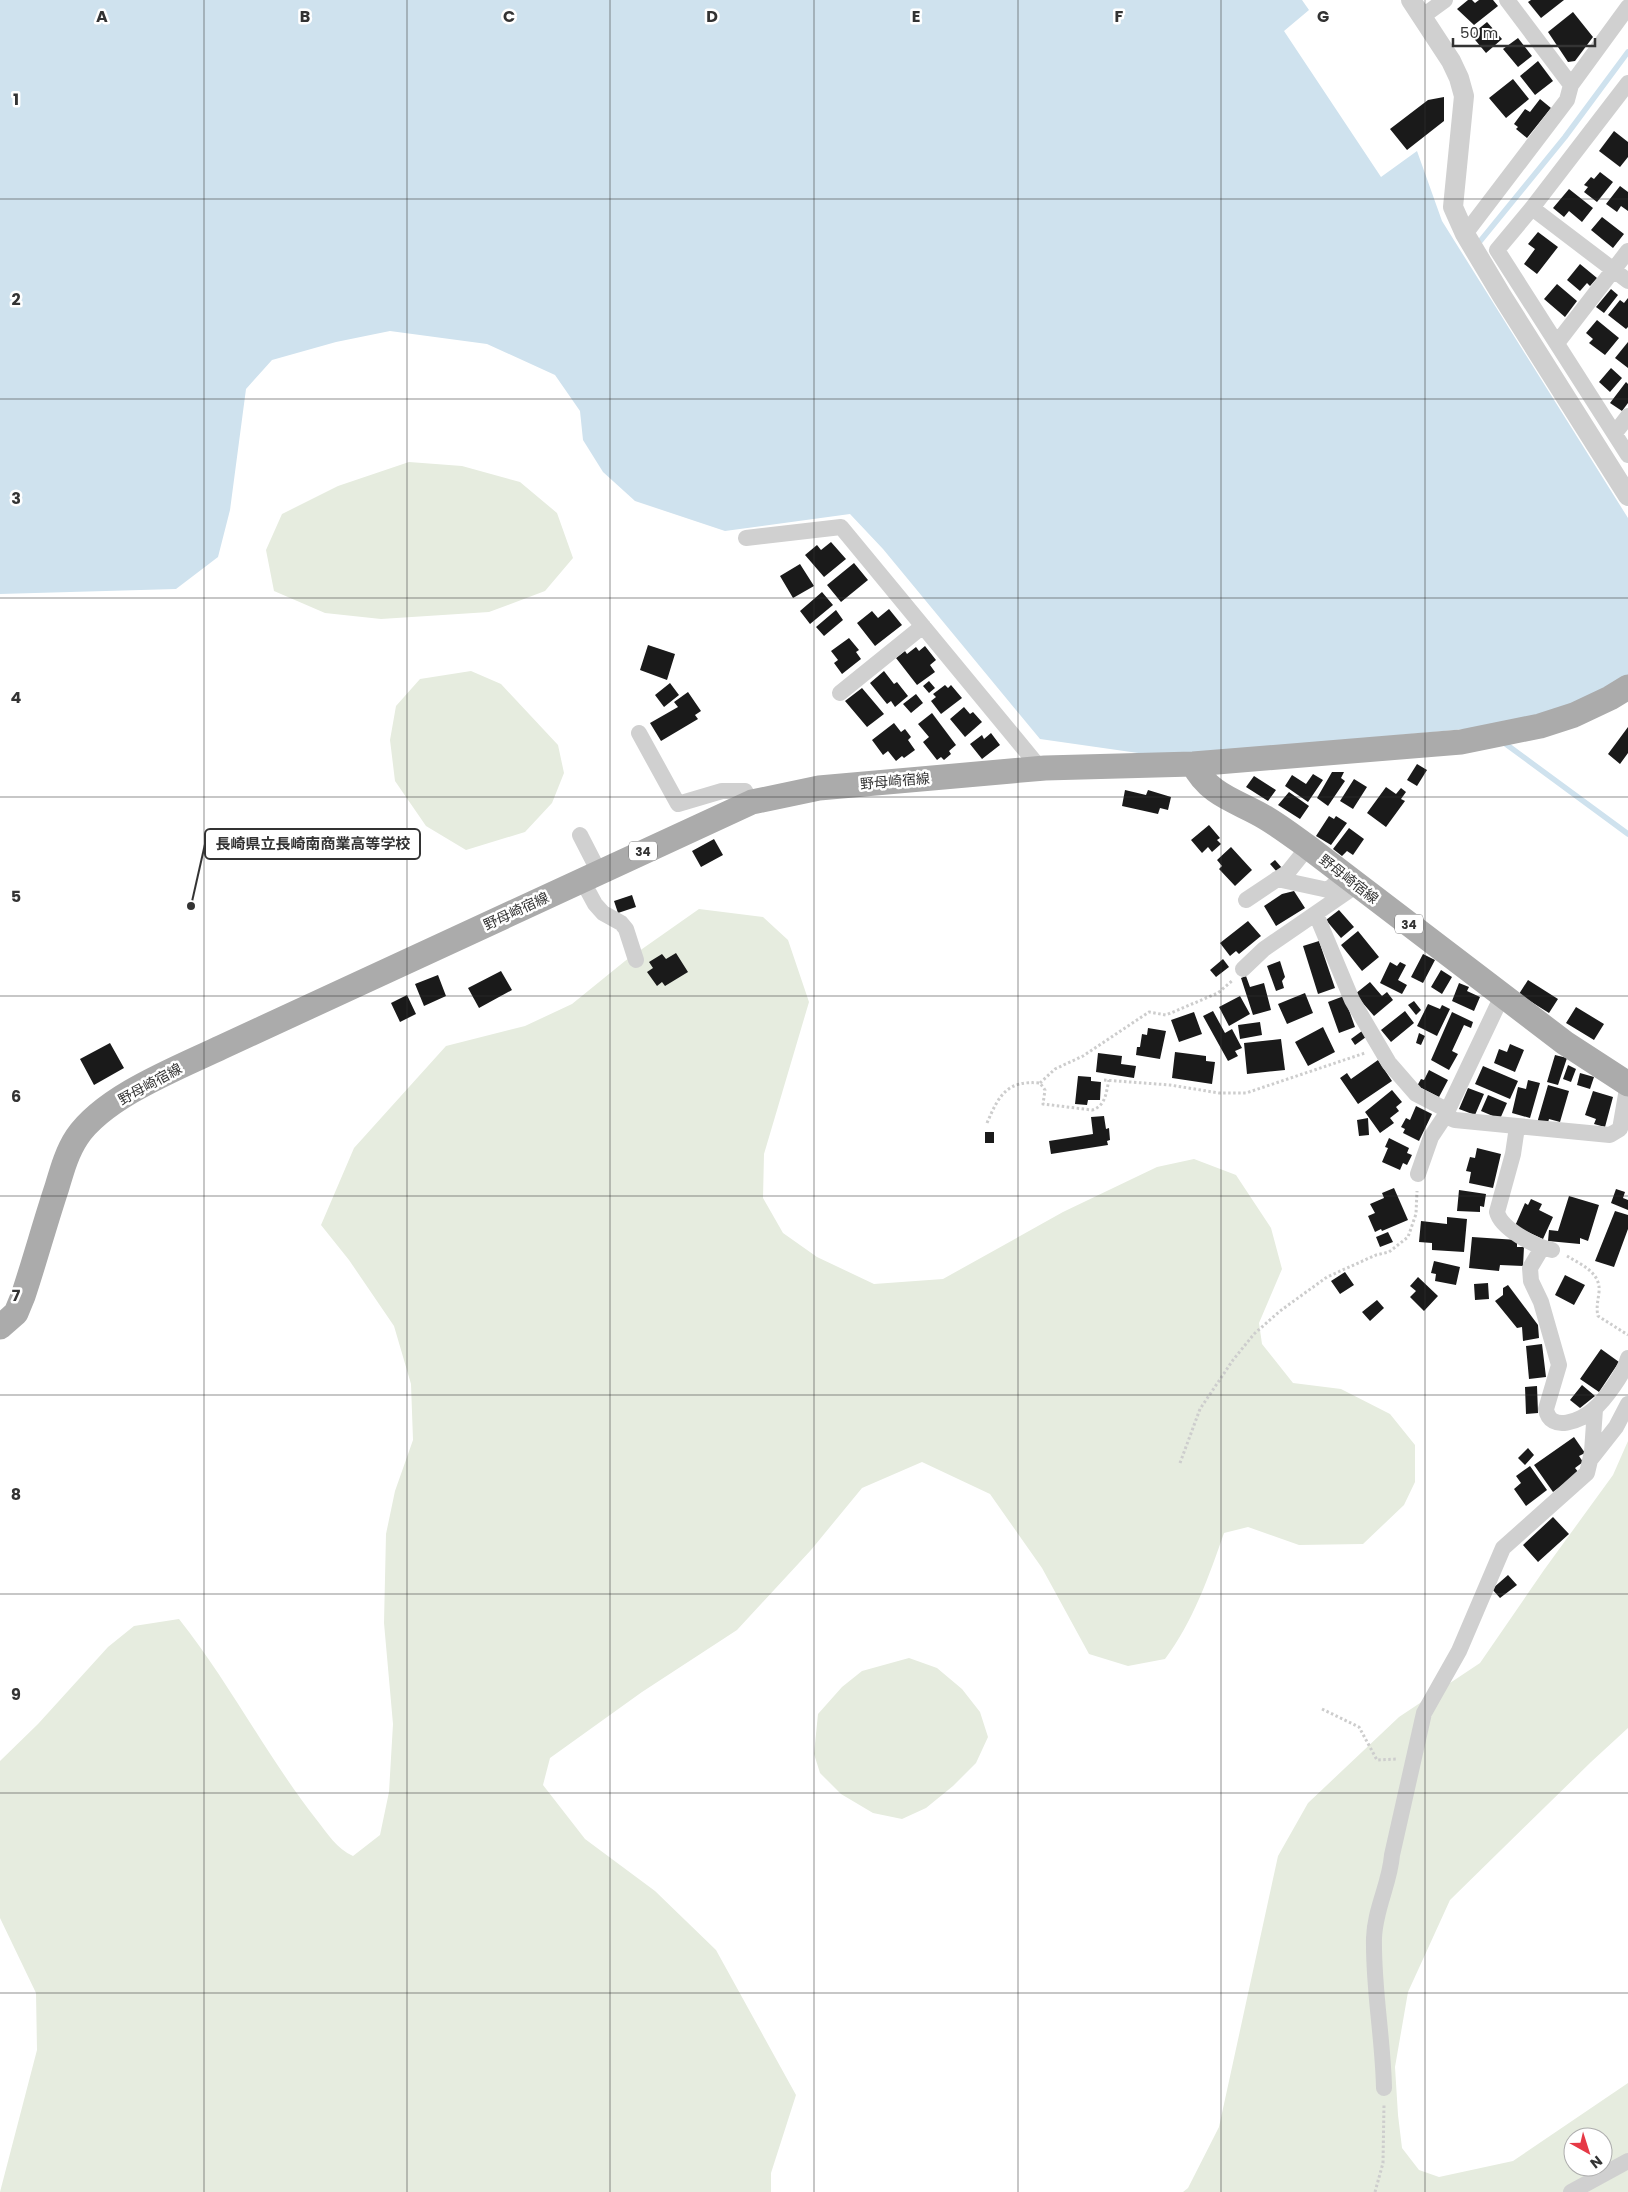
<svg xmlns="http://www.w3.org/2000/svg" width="1628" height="2192" font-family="Poppins,'Noto Sans JP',sans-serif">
<rect width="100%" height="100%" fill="#fff"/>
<path fill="#e6ecdf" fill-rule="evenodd" d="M409,462L462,466L520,482L557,513L573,558L545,591L489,612L381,619L325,613L274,591L266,550L282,514L338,486Z
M471,671L501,684L558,745L564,773L552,803L525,832L466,850L426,826L395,781L390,740L396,706L420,679Z
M699,909L763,917L788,940L809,1002L764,1154L763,1198L783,1233L817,1257L874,1284L943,1279L1063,1212L1157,1167L1194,1159L1236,1175L1271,1228L1282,1269L1259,1323L1262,1344L1293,1383L1341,1389L1390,1414L1415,1445V1482L1404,1505L1363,1544L1299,1545L1248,1527L1224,1533C1209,1576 1193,1622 1165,1659L1128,1666L1089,1654L1042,1568L990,1494L922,1462L862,1488L811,1550L737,1630L642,1692L550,1758L543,1785L585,1839L655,1891L716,1950L796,2095L771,2173V2192H0L37,2050L36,1993L0,1918V1761L38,1724L108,1647L134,1626L179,1619C229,1682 266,1755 316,1819C327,1833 337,1849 353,1856L380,1835L389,1792L393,1724L384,1623L386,1534L395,1491L413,1440L411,1384L394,1326L349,1260L321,1225L354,1148L446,1046L525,1026L572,1004L625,961Z
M1628,1441V1728L1591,1762L1450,1900L1408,1992L1395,2067L1398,2115L1402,2148L1419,2170L1439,2177L1513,2161L1628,2083V2192H1183L1188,2188L1219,2127L1278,1856L1308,1803L1399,1717L1480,1663L1544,1570L1613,1475ZM1573,2137H1603V2167H1573Z
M909,1658L937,1668L962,1689L980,1712L988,1737L976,1763L953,1786L926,1808L902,1819L873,1813L841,1794L820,1773L814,1754L818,1714L842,1687L862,1671Z"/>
<path fill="#cfe2ee" d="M0,0H1302L1309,10L1284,31L1381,177L1417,151L1442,221L1628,518V675C1615,682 1601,690 1587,697C1552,712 1514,722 1476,728L1247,749L1152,755L1040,739L883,549L850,514L725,531L635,501L603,472L583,440L580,411L555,375L487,344L390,331L336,342L272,360L246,389L230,510L218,557L176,589L0,594Z"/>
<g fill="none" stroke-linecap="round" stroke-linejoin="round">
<path stroke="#cfe2ee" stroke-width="5.5" d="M1477,245L1565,137L1628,52
M1503,742L1628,834"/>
</g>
<path fill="#1a1a1a" d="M1468,0H1472L1475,3L1479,0H1493L1498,6L1474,25L1457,9Z
M1531,0H1564L1541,18L1528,2Z
M1573,12L1593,37L1575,61L1568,62L1548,32Z
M1487,22L1502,39L1486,53L1471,35Z
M1518,38L1532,56L1518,67L1503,49Z
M1538,61L1553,81L1535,95L1520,76Z
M1513,79L1529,99L1506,118L1489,98Z
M1444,97V121L1407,150L1390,129L1428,100Z
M1540,99L1551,108L1527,138L1516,129L1518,127L1514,124L1525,109L1530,112Z
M1614,131L1628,142V157L1620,167L1599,151Z
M1600,172L1613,182L1597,202L1584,192L1588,187L1584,185L1591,177L1594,179Z
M1620,186L1628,192V211L1621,206L1617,212L1606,204Z
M1569,189L1593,208L1582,222L1569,211L1564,217L1553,208Z
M1602,217L1624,234L1613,248L1591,230Z
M1538,232L1558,247L1537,274L1524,264L1535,249L1528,244Z
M1580,264L1597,278L1590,286L1587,283L1580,291L1567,280Z
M1557,284L1577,301L1565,317L1544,299Z
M1611,289L1618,295L1604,313L1596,307Z
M1628,298V327L1626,329L1608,315L1620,300L1624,303Z
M1597,320L1619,338L1605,355L1589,343L1593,339L1586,333Z
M1628,342V368L1615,358Z
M1611,368L1622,378L1610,392L1599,382Z
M1626,382L1628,384V403L1622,411L1610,403Z
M831,542L846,559L824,577L805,555L817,545L821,550Z
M854,563L868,580L841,602L827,585Z
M800,564L814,586L793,598L780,576Z
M822,592L833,605L810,624L800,611Z
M889,609L902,625L875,646L857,623L872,611L878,618Z
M836,610L843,620L824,636L816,627Z
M849,638L859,650L856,652L861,659L842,674L834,663L838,660L831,651Z
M648,645L675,654L667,680L640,670Z
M925,646L936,660L930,665L935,672L917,685L896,658L905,651L907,654L916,647L919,651Z
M884,671L894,684L897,682L908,696L895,707L891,701L887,704L870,683Z
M929,681L935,688L929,693L923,686Z
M670,683L679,695L664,707L655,695Z
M945,685L948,688L951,685L962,698L941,714L931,701L936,697L933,694Z
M862,688L884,714L867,727L845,701Z
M688,692L701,711L695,715L698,719L661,741L650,723L678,707L674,702Z
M916,694L923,703L911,713L903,704Z
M964,707L970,714L973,712L982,722L965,737L950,719Z
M932,713L956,745L949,751L951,754L944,760L941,757L937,760L923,742L929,737L918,724Z
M894,723L901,732L905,729L911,737L908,740L915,750L904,758L902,756L896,761L888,751L883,755L872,740Z
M1628,727V753L1620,764L1608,754Z
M991,733L1000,745L982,759L970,744L982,735L984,739Z
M1417,764L1427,770L1417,786L1407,780Z
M1332,772H1344L1341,778L1345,781L1328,806L1317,798Z
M1313,774L1323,780L1308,802L1285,786L1292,775L1306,784Z
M1254,776L1276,790L1268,801L1246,787Z
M1354,779L1367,787L1353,809L1340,801Z
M1386,787L1396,794L1401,788L1406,792L1401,799L1405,801L1386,827L1367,813Z
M1125,790L1146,795L1148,790L1171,797L1168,810L1160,808L1158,814L1122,806Z
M1289,792L1309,806L1300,819L1278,805Z
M1329,816L1334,819L1336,816L1347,823L1331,845L1316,836Z
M1209,825L1220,838L1217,840L1221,844L1212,852L1208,847L1202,853L1191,840Z
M1349,828L1364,839L1353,855L1347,851L1342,856L1333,849Z
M714,839L723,855L701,867L692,851Z
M1231,847L1252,870L1235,886L1219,869L1222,866L1217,860Z
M1275,860L1282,868L1277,872L1270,864Z
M1294,891L1305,908L1276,926L1264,906L1282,894Z
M632,895L636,907L618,913L614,901Z
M1339,910L1354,927L1341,938L1326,920Z
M1248,921L1261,936L1239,954L1236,951L1230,956L1220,943Z
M1358,931L1379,957L1362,971L1341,945Z
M1319,941L1335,988L1318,994L1303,946Z
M676,953L688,972L665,986L662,982L657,986L647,972L653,968L649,962L662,954L666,959Z
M1423,954L1435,960L1423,983L1411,977Z
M1223,959L1229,967L1216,977L1210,970Z
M1280,961L1285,977L1282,981L1284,988L1276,991L1267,966Z
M1390,962L1397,966L1400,962L1406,965L1398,980L1407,985L1402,994L1380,983Z
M1441,970L1452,977L1442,994L1431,987Z
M501,971L512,990L479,1008L468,988Z
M438,975L446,996L424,1006L415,984Z
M1246,976L1250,987L1264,983L1271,1010L1253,1015L1241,978Z
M1528,980L1558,999L1549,1013L1519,994Z
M1370,982L1382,996L1387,992L1393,1000L1374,1016L1355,994Z
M1459,983L1469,987L1467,991L1480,997L1474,1011L1452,1001Z
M1305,993L1313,1013L1287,1024L1278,1004Z
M407,995L416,1014L400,1022L391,1003Z
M1240,996L1250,1014L1229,1026L1219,1007Z
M1344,996L1355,1027L1339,1033L1328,1002Z
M1414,1001L1421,1010L1416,1015L1408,1005Z
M1428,1004L1440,1009L1442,1005L1450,1009L1437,1036L1417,1026Z
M1576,1007L1604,1024L1594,1040L1566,1023Z
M1213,1011L1225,1033L1232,1029L1242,1048L1235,1051L1238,1056L1228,1061L1203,1016Z
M1405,1011L1414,1023L1391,1042L1381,1030Z
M1194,1012L1202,1034L1179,1042L1171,1020Z
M1452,1012L1473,1022L1471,1028L1464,1025L1452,1051L1458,1054L1449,1070L1431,1060Z
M1260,1022L1262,1035L1240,1039L1238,1025Z
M1323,1027L1335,1052L1308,1066L1295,1042Z
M1148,1028L1166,1031L1160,1059L1136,1055L1137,1047H1140L1142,1034L1147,1035Z
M1362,1031L1366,1037L1355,1045L1351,1039Z
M1419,1033L1425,1036L1421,1045L1416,1043Z
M1281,1039L1285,1070L1247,1074L1244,1043Z
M110,1043L124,1068L94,1085L80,1059Z
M1510,1044L1524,1050L1515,1072L1494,1063L1499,1049L1507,1052Z
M1175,1052L1206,1056V1061L1215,1062L1212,1084L1172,1078Z
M1098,1053L1122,1056L1121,1064L1136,1066L1134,1078L1096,1072Z
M1555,1055L1567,1058L1558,1085L1547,1082Z
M1378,1060L1392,1081L1358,1104L1340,1078L1347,1073L1351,1079Z
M1568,1065L1576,1069L1571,1082L1563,1079Z
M1483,1066L1518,1081L1510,1099L1475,1084Z
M1429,1070L1448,1080L1439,1097L1417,1086L1421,1079L1424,1080Z
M1580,1073L1594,1077L1590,1089L1577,1085Z
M1078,1076L1091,1077V1081L1101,1082L1100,1100H1088L1087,1105L1075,1104Z
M1528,1080L1540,1083L1530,1118L1512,1113L1518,1087L1526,1089Z
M1548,1085L1569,1091L1560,1122L1549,1119L1547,1126L1537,1123Z
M1468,1088L1484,1094L1475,1115L1459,1109Z
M1392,1090L1402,1102L1396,1107L1399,1111L1390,1118L1394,1123L1380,1133L1365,1112Z
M1593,1091L1613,1097L1605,1127L1594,1124L1596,1119L1585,1115Z
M1488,1095L1507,1103L1500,1119L1481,1111Z
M1416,1106L1432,1114L1419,1141L1403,1133L1405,1129L1401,1127L1406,1118L1410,1120Z
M1104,1116L1106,1129L1109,1128L1110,1140L1107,1141L1108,1145L1051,1154L1049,1141L1093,1134L1091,1117Z
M1368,1118L1369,1135L1359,1136L1357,1120Z
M985,1132H994V1143H985Z
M1389,1138L1409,1148L1407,1153L1412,1155L1407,1165L1403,1163L1400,1170L1382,1162L1388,1148L1385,1147Z
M1477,1148L1501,1154L1493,1188L1469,1183L1471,1172L1466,1171L1470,1157L1475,1158Z
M1394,1188L1408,1220L1382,1231L1381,1229L1375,1232L1368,1216L1375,1213L1370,1204L1384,1198L1382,1193Z
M1616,1189L1625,1192L1623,1198L1628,1200V1210L1611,1203Z
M1459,1190L1486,1194L1484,1207L1480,1206V1212L1457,1211Z
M1569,1196L1599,1205L1588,1241L1580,1238V1244L1548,1241L1549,1230L1558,1231Z
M1531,1199L1542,1204L1539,1210L1553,1217L1543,1239L1515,1226L1525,1203L1528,1205Z
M1615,1211L1628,1215V1229L1614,1267L1595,1261Z
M1447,1217L1467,1219L1464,1252L1432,1250V1243L1419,1242L1421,1221L1447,1224Z
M1388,1232L1393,1242L1380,1247L1376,1237Z
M1472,1237L1517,1240V1247H1524L1523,1266L1500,1265L1499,1271L1469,1268Z
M1434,1261L1460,1267L1456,1285L1435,1281L1436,1274L1431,1273Z
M1345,1272L1354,1285L1340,1294L1331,1281Z
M1565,1275L1585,1285L1574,1305L1555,1295Z
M1418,1277L1438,1296L1424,1311L1410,1297L1416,1291L1410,1286Z
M1488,1283L1489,1299L1475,1300L1474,1284Z
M1508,1285L1538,1325L1539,1338L1523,1341L1522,1327L1517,1328L1495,1301L1503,1295V1288Z
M1377,1300L1384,1308L1370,1321L1362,1312Z
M1542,1344L1546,1377L1529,1379L1526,1346Z
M1601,1349L1619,1362L1599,1392L1580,1379Z
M1582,1385L1595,1396L1580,1408L1570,1400Z
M1537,1386L1538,1413L1526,1414L1525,1387Z
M1574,1437L1585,1453L1579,1456L1583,1462L1575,1468L1579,1473L1553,1492L1534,1465Z
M1528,1448L1534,1455L1525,1465L1518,1458Z
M1530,1466L1547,1490L1526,1506L1514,1489L1521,1483L1516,1476Z
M1553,1517L1569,1534L1538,1562L1523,1545Z
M1508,1575L1517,1585L1500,1598L1492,1589Z"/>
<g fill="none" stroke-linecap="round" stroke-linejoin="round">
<path stroke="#cdcdcd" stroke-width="3" stroke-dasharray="2.5 2.5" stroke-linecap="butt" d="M1104,1080L1170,1085L1219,1093H1246L1365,1053
M1040,1083L1055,1069L1083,1056L1149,1012L1166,1015L1218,993L1233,980
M987,1123C999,1095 1007,1080 1040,1083L1045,1090L1043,1104L1092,1110C1106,1106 1106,1092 1109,1080
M1567,1256C1582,1265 1601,1273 1599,1292C1598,1301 1596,1308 1598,1316L1628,1335
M1180,1463L1200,1409L1233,1360L1254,1334L1280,1311L1327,1277L1376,1255L1389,1252L1408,1237L1416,1214L1417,1191
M1322,1709L1359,1727L1377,1760L1397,1759
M1375,2192L1383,2163L1384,2104"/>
<path stroke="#d0d0d0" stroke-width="16" d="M1507,0L1571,85
M1423,16L1445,0
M1628,83L1532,208L1497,250L1628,455
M1532,208L1628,281
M1465,234L1567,100L1571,85L1628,7
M1557,343L1628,251
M1615,433L1628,416
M746,538L841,527L1040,768
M840,693L923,626
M639,733L678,804L722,791H745L752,802
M580,835L599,872
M1277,879L1328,890L1344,875
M582,880L595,904L603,913L621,923L626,929L636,960
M1246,900L1288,872L1308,847
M1316,914L1352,1000L1389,1063L1416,1094L1447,1110
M1243,969L1264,949L1357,885
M1502,996L1445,1116L1455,1120L1610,1135L1620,1129L1628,1083
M1517,1127L1513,1154L1497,1212C1501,1229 1536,1247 1552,1250
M1418,1174L1431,1137L1445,1116
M1542,1248L1530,1268L1531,1281L1541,1302L1559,1365L1546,1409C1550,1434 1582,1420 1593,1410C1605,1400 1625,1372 1628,1358
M1590,1460L1616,1427L1628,1404
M1384,2088C1383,2038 1373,1988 1374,1938C1375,1908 1390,1883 1392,1855L1424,1713L1459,1651L1503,1548L1587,1473L1592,1452L1595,1409
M1571,2192L1628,2161"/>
<path stroke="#d0d0d0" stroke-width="20" d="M1411,0L1451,61L1459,78L1464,96L1453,207L1465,234L1502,296L1628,496"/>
<path stroke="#ababab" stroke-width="25" d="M1193,764C1209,796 1238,801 1266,818C1281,827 1294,837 1308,847L1565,1043L1628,1084
M0,1327L16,1313L23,1296C35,1260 45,1223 57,1187C62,1170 67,1152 77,1137C105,1096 178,1068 222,1047L752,802L819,788L1045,768L1193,764L1461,742L1540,726L1574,715L1610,698L1628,687"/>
</g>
<path fill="none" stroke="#333" stroke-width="1" stroke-opacity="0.55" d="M204,0V2192M407,0V2192M610,0V2192M814,0V2192M1018,0V2192M1221,0V2192M1425,0V2192M0,199H1628M0,399H1628M0,598H1628M0,797H1628M0,996H1628M0,1196H1628M0,1395H1628M0,1594H1628M0,1793H1628M0,1993H1628"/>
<g text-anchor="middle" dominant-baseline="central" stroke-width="5" stroke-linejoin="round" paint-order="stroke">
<g fill="#fff" stroke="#707070" stroke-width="1">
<rect x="629" y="841.5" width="28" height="19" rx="4"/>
<rect x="1395" y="914.5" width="28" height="19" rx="4"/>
</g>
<g font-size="12" font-weight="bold" fill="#333">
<text x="643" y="851">34</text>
<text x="1409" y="924">34</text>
</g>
<g font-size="14" fill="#333" stroke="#fff">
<text transform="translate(895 781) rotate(-5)">野母崎宿線</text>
<text transform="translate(1349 879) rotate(38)">野母崎宿線</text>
<text transform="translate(516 911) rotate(-25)">野母崎宿線</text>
<text transform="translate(150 1084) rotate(-29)">野母崎宿線</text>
</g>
</g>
<g font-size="16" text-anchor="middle" font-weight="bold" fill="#333" stroke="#fff" stroke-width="5" stroke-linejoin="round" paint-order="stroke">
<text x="102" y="22">A</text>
<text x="305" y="22">B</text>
<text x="509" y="22">C</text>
<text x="712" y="22">D</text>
<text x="916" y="22">E</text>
<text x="1119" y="22">F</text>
<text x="1323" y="22">G</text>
<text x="16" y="105">1</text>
<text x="16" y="305">2</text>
<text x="16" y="504">3</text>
<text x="16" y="703">4</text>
<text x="16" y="902">5</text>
<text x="16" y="1102">6</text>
<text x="16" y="1301">7</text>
<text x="16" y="1500">8</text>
<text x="16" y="1700">9</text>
</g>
<path fill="none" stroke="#333" stroke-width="2" d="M191 906L205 844"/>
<circle fill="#333" stroke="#fff" stroke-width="2" cx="191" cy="906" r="5"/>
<rect fill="#fff" stroke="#333" stroke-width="2" x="205" y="829" width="215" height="30" rx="5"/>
<g font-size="15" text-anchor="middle" font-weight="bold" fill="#333">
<text x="313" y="849">長崎県立長崎南商業高等学校</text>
</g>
<g transform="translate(1588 2152) rotate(141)"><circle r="24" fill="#ffffff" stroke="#adadad"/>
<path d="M0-4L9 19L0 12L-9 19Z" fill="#e63946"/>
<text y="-8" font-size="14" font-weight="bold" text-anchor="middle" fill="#333333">N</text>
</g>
<path d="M1453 38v8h142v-8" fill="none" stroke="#333333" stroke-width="2.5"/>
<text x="1460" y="38" font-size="15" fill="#333333" stroke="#ffffff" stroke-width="4" paint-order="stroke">50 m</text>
</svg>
